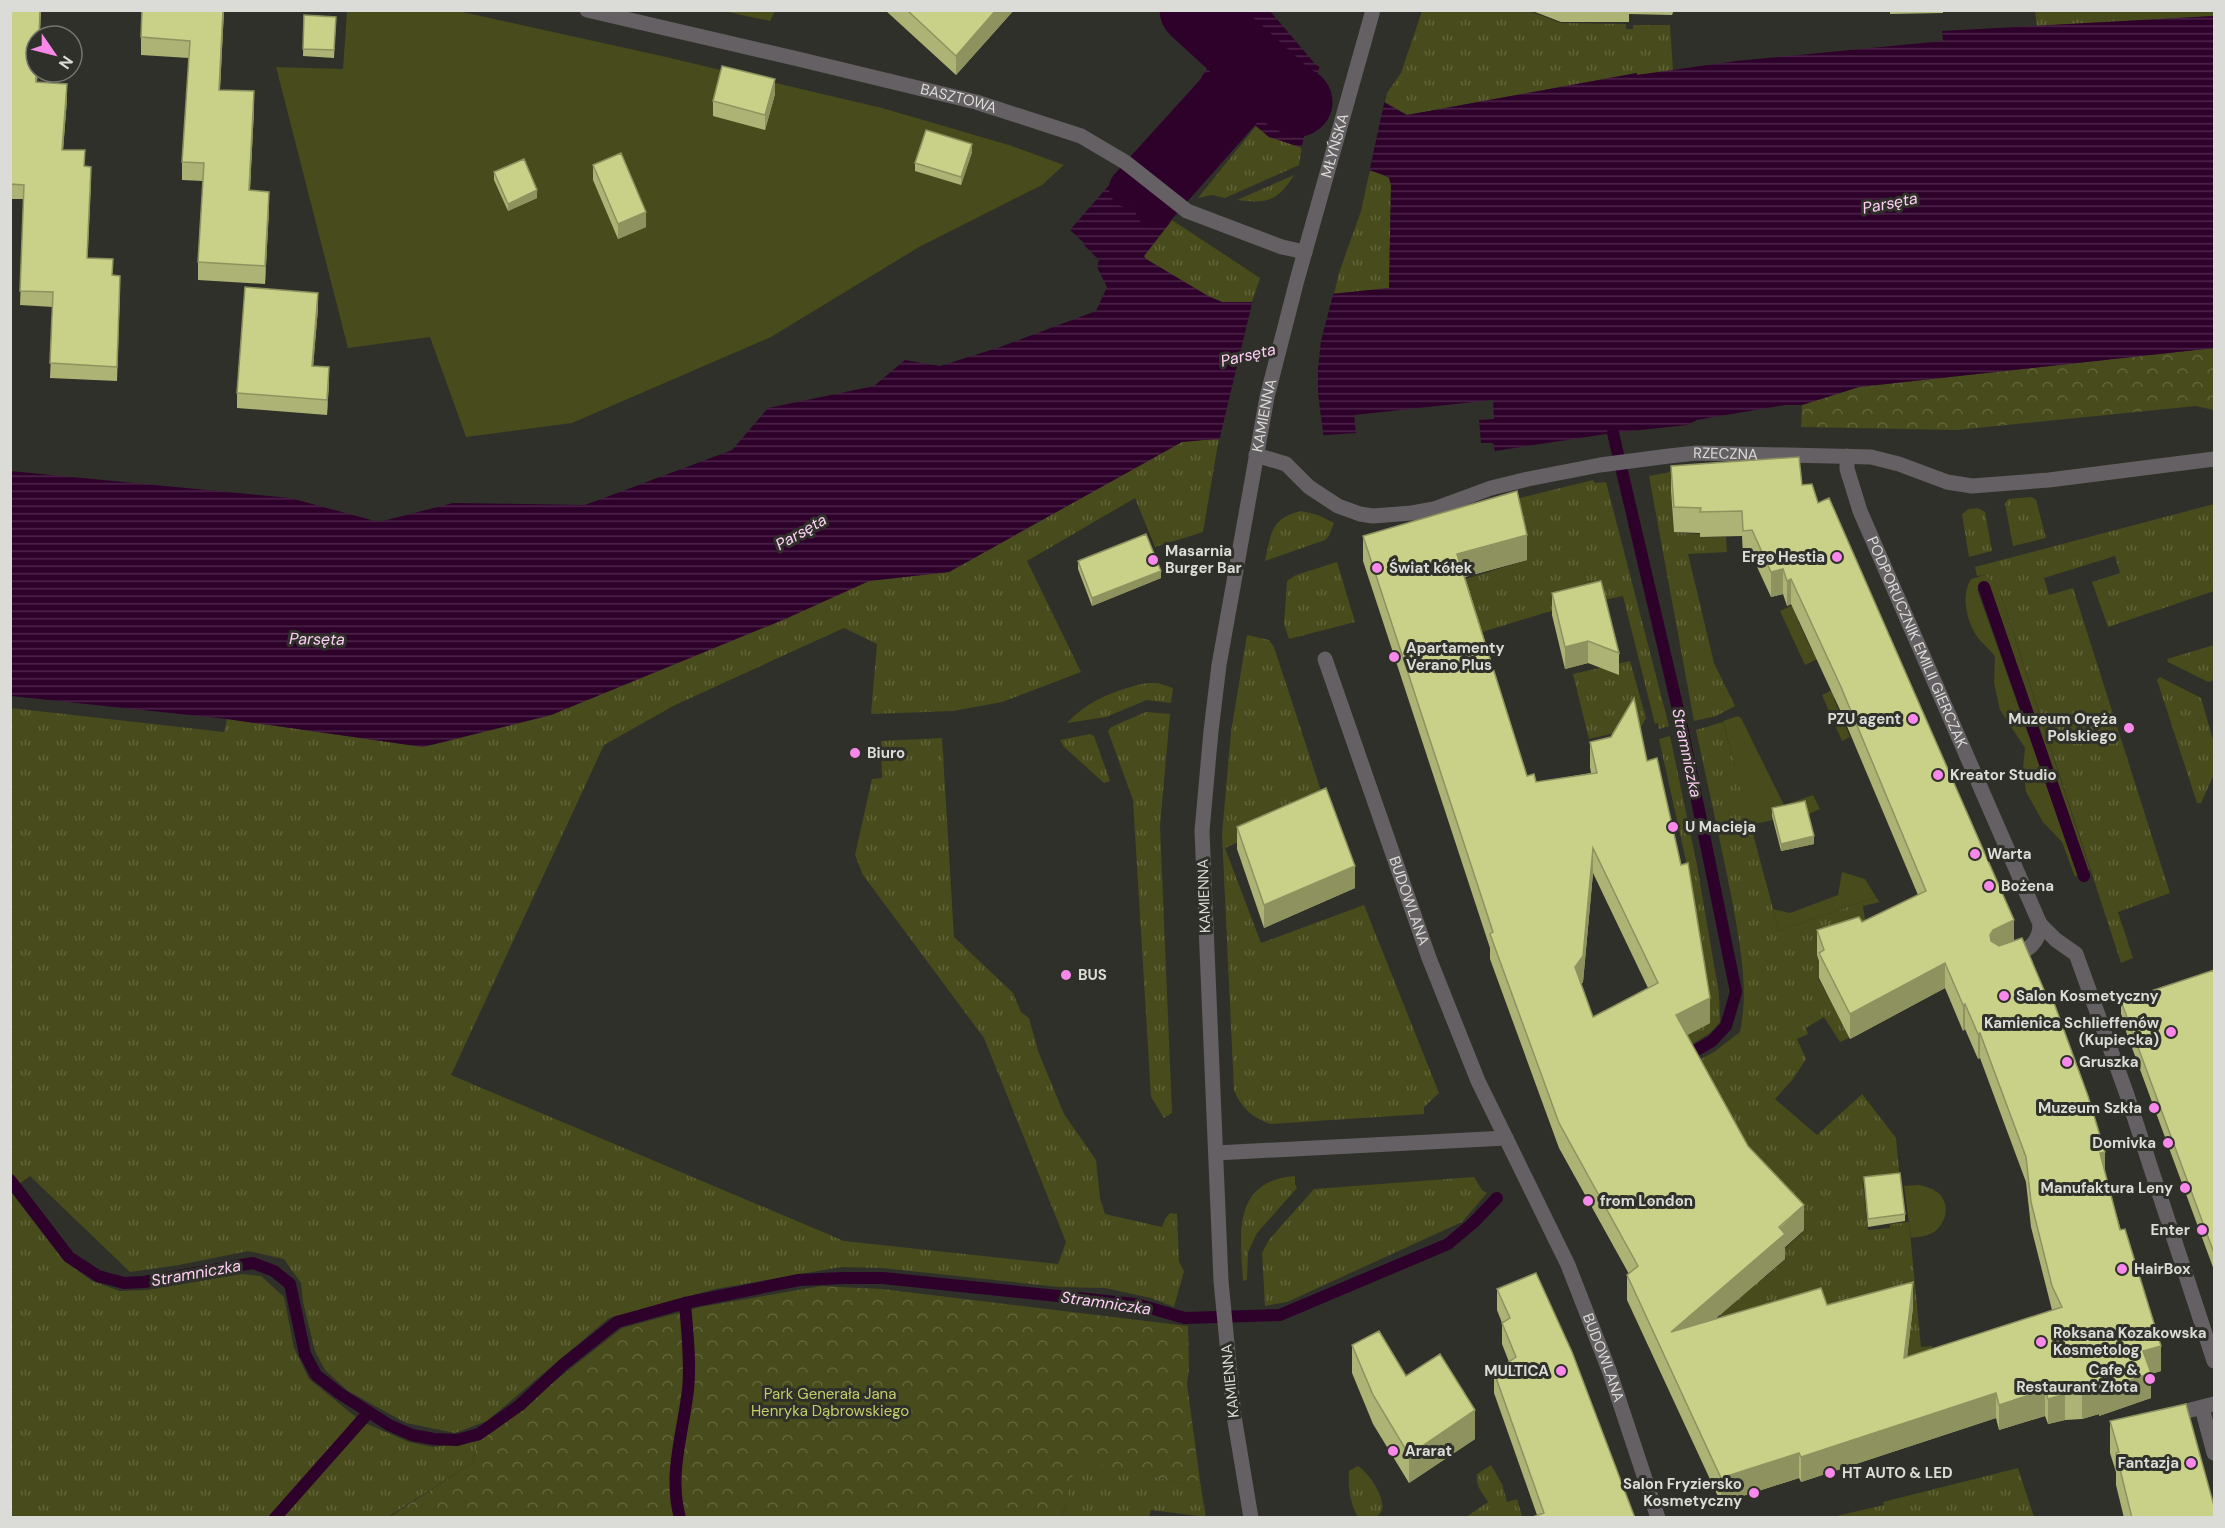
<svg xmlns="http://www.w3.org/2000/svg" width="2225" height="1528" font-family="'DM Sans',sans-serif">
<defs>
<pattern id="grass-tufts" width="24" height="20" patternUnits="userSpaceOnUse" patternTransform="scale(1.5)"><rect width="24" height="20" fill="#484b1b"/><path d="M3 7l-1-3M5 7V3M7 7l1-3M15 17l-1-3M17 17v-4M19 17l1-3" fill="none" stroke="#62643b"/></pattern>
<pattern id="forest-crowns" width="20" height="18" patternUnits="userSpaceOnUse" patternTransform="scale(1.5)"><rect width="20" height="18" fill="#484b1b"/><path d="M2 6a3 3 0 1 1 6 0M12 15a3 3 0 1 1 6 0" fill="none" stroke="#62643b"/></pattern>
<pattern id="water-rules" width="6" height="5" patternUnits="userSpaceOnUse" patternTransform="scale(1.5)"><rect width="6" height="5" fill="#2e012b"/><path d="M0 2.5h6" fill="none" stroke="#4c2549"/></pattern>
</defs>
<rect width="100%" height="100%" fill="#2f3029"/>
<path fill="url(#grass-tufts)" d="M2214,10V16L2037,26L2035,11Z
M1422,11H1529L1561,23L1626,24V29H1633V25H1670L1673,71L1637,75L1636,73L1407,115L1385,102L1387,93L1401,73Z
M1256,126L1269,137L1302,147L1299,165L1225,198L1212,195L1198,198Z
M1370,170L1390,178L1391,185L1389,288L1334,294L1339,273L1361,211Z
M1294,175C1278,201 1267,204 1237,200Z
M1172,220L1260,278L1252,302H1222L1208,296L1146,259L1144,256Z
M1219,438L1203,532L1155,547L1135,498L1027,561L1081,672L1002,702L953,711L871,714L877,644L844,628L675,705L604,745L451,1075L844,1241L1058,1264L1066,1242L984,1038L863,875L855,855L872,779L882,778L881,741L942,738L954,937L1013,993L1021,1012L1029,1018L1038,1051L1064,1114L1096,1160L1100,1198L1105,1214L1162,1227L1165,1219L1170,1213L1177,1214L1179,1262L1184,1271L1174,1307L1151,1298L1105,1288L1059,1287L882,1268L841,1267L715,1289L609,1318L487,1421L455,1433L406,1423L348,1391L325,1370L315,1351L303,1302L301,1283L284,1259L248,1251L179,1265L130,1272L30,1176L11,1190V708L224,732L227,719L423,747L551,715L785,619L869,581L949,572L1182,442Z
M1686,468L1693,488L1671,490L1674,532L1700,534L1701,537H1726L1727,552L1688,554L1714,663L1735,706L1716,716L1694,721L1649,476L1670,472V470Z
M1593,480L1595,483L1606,482L1669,726L1659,729L1658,723L1655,724L1623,596L1544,613L1476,634L1459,581L1527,560L1516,499Z
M2032,497L2036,500L2046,538L2013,546L2005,504L2008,499Z
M2214,504V591L2108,627L2092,582L2120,573L2115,556L2044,578L2049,595L2073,588L2170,893L2118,912L2133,958L2121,963L1998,586L1984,575L1977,576L1975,567Z
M1978,508L1985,512L1992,551L1969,557L1962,514L1969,509Z
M1301,511L1318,515L1334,523L1329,536L1325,540L1265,561C1271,535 1270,518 1301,511Z
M1337,562L1355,622L1289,639L1284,624L1287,581L1296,575Z
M1247,635L1269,640L1274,647L1325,803L1225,848L1261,943L1364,905L1439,1093L1424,1107V1114L1270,1124C1252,1117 1241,1108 1234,1090L1222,834L1231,732Z
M2214,645V680L2208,682L2168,662L2167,659Z
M1630,661L1646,718L1641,727L1589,739L1573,674Z
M2160,677L2201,698L2214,743V774L2201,803H2197L2157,680Z
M1147,683H1158L1173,688L1171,703L1147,700L1106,717L1067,723C1087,701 1117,689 1147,683Z
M1146,712L1170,714L1160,826L1172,1113L1164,1118L1151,1097L1133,800L1108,731L1111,727Z
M1723,722L1779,931L1876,897L1880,902L1863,906L1866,927L1846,945L1817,955L1823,975L1818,978L1825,991L1834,987L1859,1033L1840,1042L1824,1017L1806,1028L1808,1034L1797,1039L1806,1059L1793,1079L1775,1099L1817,1135L1862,1094L1896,1138L1900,1180L1884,1179L1863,1183L1868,1230L1890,1228V1224L1909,1222L1921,1347L1932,1346L1936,1359L1860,1386L1908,1345L1912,1307L1730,1327L1716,1310L1759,1271L1765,1277L1786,1259L1781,1252L1805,1230L1760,1183L1671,1075L1714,1052L1740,1032C1749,988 1740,944 1732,900C1721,843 1708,787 1696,730Z
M1090,734L1094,736L1110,781L1104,783L1064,747L1060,740Z
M1670,736L1697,865L1719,994L1720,1022L1710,1033L1659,1065L1651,1053L1710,1023L1701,972L1688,870L1659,739Z
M1295,1176V1184L1297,1188L1257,1233L1248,1252L1247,1280L1243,1281C1240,1234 1232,1181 1295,1176Z
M1474,1177L1482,1190L1487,1193L1462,1222L1287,1302L1265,1306L1262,1253L1269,1240L1314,1189Z
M11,1192L63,1260L92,1281L120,1291L147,1290L242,1274L261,1276L284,1297L294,1348L309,1379L357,1418L300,1484L268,1517H11Z
M365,1423L409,1442L433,1447L479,1441L472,1463L388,1517L282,1518Z
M1076,1458L1201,1488L1206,1517L1151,1510L1149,1517L1062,1518Z
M1491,1465L1502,1484L1507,1502L1517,1499L1522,1516L1466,1517L1488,1502C1482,1492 1475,1486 1477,1474Z
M1358,1466C1368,1472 1388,1500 1381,1512C1376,1520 1365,1518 1358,1517C1350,1504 1348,1486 1349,1471Z
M2018,1468L2034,1517H1832L1884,1505L1883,1502Z"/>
<path fill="url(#forest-crowns)" d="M2214,348V410L2196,406L1957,430L1801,427L1802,405L1859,387Z
M821,1286L882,1289L1188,1326L1189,1368L1187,1384L1201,1488L1077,1459L1062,1517L388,1518L472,1463L479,1441L622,1328L700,1307Z"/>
<path fill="#484b1b" d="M347,11H458L666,57L882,108L1009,145L1064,165L1042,185L919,247L771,337L572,423L466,437L430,337L348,348L276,67L343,69Z
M723,11H775L770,21Z
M1984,575L1998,586L2090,870L2087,871L1990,586L1977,589L2078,875L2075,877L2062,842L2043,822L2026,792L2023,768L2025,748L2000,710L1994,683L1995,657C1990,649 1981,643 1976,635C1966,619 1961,595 1971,579Z
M1797,603L1800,612L1798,621L1812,651L1821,657L1805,665L1780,611Z
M1836,688L1837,690L1834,699L1850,737L1842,741L1822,695Z
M1738,716L1741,718L1784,805L1813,795L1820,809L1807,815L1805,808L1772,816L1773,820L1750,825L1723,721Z
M1842,872L1865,879L1876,897L1779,931L1773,909L1790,913L1838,895Z
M1919,1185C1925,1186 1932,1188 1937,1192C1951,1202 1947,1223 1934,1232C1928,1236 1918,1237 1911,1238L1904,1186Z"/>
<path fill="url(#water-rules)" d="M1248,11H1270L1316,65L1407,115L1637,73V75L1736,61L1943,41L1942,31L2214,16V348L1859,387L1802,405H1785L1697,420L1687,425L1613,433L1495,451L1493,443H1481L1479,420L1494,419L1493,400L1354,415L1356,433C1298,438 1240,436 1182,442L949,572L869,581L785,619L551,715L423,747L227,719L11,696L10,471L290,498L379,522L453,503L585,505L732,450L768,408L874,386L905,360L940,366L1000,347L1096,311L1107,287L1097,267L1099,260L1083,244L1084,243L1070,230L1116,177L1172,220L1144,256L1146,259L1208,296L1222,302H1252L1389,288L1391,185L1389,178L1384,175L1269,137L1200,79Z"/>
<path fill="#2f3029" d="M1320,63L1385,99L1369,173L1301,150Z
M1334,291L1321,341L1318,368V394L1324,439L1219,441L1253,299Z"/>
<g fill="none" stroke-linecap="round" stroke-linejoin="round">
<path stroke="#2e012b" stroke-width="12" d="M1613,433L1681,722L1736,992L1726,1026L1712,1041L1681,1059
M1984,587L2084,876
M10,1180L69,1257L98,1276L124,1283L144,1282L253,1263L274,1271L290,1284L305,1354L316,1375L339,1393L389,1425L412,1435L434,1439L457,1440L479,1434L520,1405L564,1364L617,1322L685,1303L799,1280L843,1278H883L1136,1304L1185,1318L1280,1315L1448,1244L1473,1223L1497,1198
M275,1518L368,1413
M680,1518C668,1475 683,1433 688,1390C691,1362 687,1331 685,1303"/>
<path stroke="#2e012b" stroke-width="40" d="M1129,188L1216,92
M1155,208L1240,112"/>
<path stroke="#2e012b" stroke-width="69" d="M1194,10L1289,97L1298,102"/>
<g stroke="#646063" stroke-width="15">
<path id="s1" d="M587,10L798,59L976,102L1081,136L1125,162L1187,211L1282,247L1305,252"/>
<path id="s2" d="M1256,455L1286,464L1309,487L1338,506L1360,514L1373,516L1412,513L1434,509L1491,488L1528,479L1600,465L1669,456L1697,453L1871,457L1899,464L1947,482L1972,486L2049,480L2214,459"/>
<path id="s3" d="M1847,456V469L1860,511L2040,924C2040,945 2025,951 2009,959"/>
<path id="s4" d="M1325,659L1429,958L1478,1081L1568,1265L1609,1370L1658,1518"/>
<path d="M2040,924L2056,940L2076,954L2126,1092L2214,1361"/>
<path d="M1216,1153L1506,1138"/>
<path d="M2202,1408L2214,1453"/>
<path d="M2175,1414L2214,1404"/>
<path id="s5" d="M1251,1518L1234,1416L1221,1281L1202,831L1211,731L1219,665L1267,397L1297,280L1373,10"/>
</g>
</g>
<path fill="#adb375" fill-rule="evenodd" d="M10,10H41L40,36H36V72H38L37,82L67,99L63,150L85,166L91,181L87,258L113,275L120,290L117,381L50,378L53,307L20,305L24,199H10Z
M224,10L220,90L254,109L250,190L269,209L265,284L198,280V262L203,181L182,180V162L189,58L141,55V37Z
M885,10H1014L956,75Z
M1530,10H1674L1672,15L1629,14V22H1561Z
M1890,10H1943V13L1890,14Z
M304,15L336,17L334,58L303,56Z
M775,94L765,130L713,116V101Z
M972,152L961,185L915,171V163Z
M593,165L646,227L618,239L593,180Z
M494,172L537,198L508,211L494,180Z
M318,308L313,366L329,382L327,415L237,408V393Z
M1671,466L1802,485L1818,503L2014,941L2105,1174L2161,1371L2151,1374V1398L2099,1416V1414L2082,1419L2065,1420L2048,1424L2045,1416L1999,1430L1996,1418L1801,1482L1799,1478L1721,1503L1627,1300V1275L1629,1274L1559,1148L1490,959V948L1363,561V536L1527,560L1465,577L1527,776L1536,782L1591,773L1590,767V742L1647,761L1710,1023L1687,1035L1748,1146L1804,1230L1785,1247V1259L1715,1319L1827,1305L1913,1307L1907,1357L2052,1310L2031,1227L2026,1182L1980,1058L1978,1059L1965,1029L1963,1031L1945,988L1850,1039L1819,978V961L1817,955V930L1862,922L1918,895L1841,712L1791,604L1787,606L1783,594L1771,597L1752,556H1743L1742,536L1700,537V533L1674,532L1671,491ZM1593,873L1648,988L1593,1017L1581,984L1583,982Z
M1078,561L1161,578L1092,606L1078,569Z
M1552,593L1619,653V675L1588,663L1565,669L1552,615Z
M1772,808L1814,844L1781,851L1772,816Z
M1237,827L1355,888L1264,928L1237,849Z
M2214,970V1270L2121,1018V1001Z
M1864,1177L1905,1214V1221L1868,1227Z
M1497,1289L1629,1501L1537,1515L1494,1393V1372L1509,1362L1502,1344V1323L1497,1310Z
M1352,1345L1406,1376L1475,1439L1409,1483L1373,1424L1352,1373Z
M2110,1421L2214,1518H2124L2116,1485V1472L2110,1453Z"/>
<path fill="#8d925f" d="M223,10H224L219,107V90Z
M996,10H1014L956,75V56Z
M775,79V94L765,130V115Z
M67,84V99L62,164V150Z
M254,91V109L249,208V190Z
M972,144V152L961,185V177Z
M91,167V181L87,272V258Z
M537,190V198L508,211V204Z
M269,192V209L265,284V266Z
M646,212V227L618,239V224Z
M318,293V308L312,381V366Z
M329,367V382L327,415V400Z
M1527,535V560L1457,579V554Z
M1783,569V594L1771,597V572Z
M1161,571V578L1092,606V598Z
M1791,579V604L1787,606V581Z
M1588,641V663L1565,669V647Z
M1814,836V844L1781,851V844Z
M1593,848V873L1583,982L1575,992V967Z
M1355,866V888L1264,928V905Z
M2014,920V945L1990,960V935L1993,930Z
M1945,963V988L1850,1039V1014Z
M1710,998V1023L1676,1041V1015Z
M1965,1004V1029L1963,1031V1005Z
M1980,1033V1058L1978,1059V1034Z
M2105,1152V1177L2100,1153Z
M1804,1205V1230L1785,1247V1259L1671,1357V1332Z
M1913,1282V1307L1904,1383V1358Z
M2161,1346V1371L2151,1374V1398L2099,1416V1391L2143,1351Z
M2099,1389V1414L2082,1419V1394Z
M2045,1390V1416L1999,1430V1405Z
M1996,1393V1418L1801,1482V1457Z
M2065,1394V1420L2048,1424V1399Z
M1475,1410V1439L1409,1483V1455Z
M1799,1453V1478L1721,1503V1478Z"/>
<path fill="#c9d088" stroke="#8d925f" stroke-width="1.5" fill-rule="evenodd" d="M10,10H40L39,36H36V82L67,84L62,150H85L84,166L91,167L87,258L113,259L112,275L120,276L117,367L50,363L53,292L20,291L24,185L10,184Z
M142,10H223L219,90L254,91L249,190L269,192L265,266L198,262L204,163L182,162L190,41L141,37Z
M907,10H996L956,56Z
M304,15L336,17L334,50L303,49Z
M722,66L775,79L765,115L713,101Z
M926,130L972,144L961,177L915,163Z
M621,153L646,212L618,224L593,165Z
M524,159L537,190L508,204L494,172Z
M245,287L318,293L312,366L329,367L327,400L237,393Z
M1799,457L1802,485L1812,484L1818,503L1829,498L2014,920L1993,930L1990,935L1991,941L1999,946L2022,938L2050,1004L2054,1003L2088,1096L2105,1152L2100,1153L2120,1230L2125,1229L2161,1346L2143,1351L2151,1373L2099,1391V1389L2082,1394H2065L2048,1399L2045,1390L1999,1405L1996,1393L1801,1457L1799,1453L1721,1478L1627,1275L1638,1266L1559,1123L1490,934L1493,932L1363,536L1517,491L1527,535L1457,554L1527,776L1534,774L1536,782L1597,773L1590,742L1611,737L1634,698L1647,761L1657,758L1681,865L1688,863L1710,998L1676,1015L1748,1146L1804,1205L1779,1227L1785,1234L1671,1332L1821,1288L1827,1305L1913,1282L1904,1358L2062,1307L2052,1286L2031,1202L2026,1157L1980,1033L1978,1034L1965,1004L1963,1005L1945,963L1850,1014L1819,953L1824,950L1817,930L1859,917L1862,922L1926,891L1841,687L1791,579L1787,581L1783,569L1771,572L1752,530L1743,531L1742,511L1700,512L1701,508L1674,507L1671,466ZM1593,848L1658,983L1593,1017L1575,967L1583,956Z
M1146,534L1161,571L1092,598L1078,561Z
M1601,581L1619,653L1588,641L1565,647L1552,593Z
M1326,788L1355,866L1264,905L1237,827Z
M1805,801L1814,836L1781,844L1772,808Z
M2214,970V1253L2121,1001Z
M1900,1173L1905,1214L1868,1219L1864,1177Z
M1536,1273L1572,1352L1635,1518H1530L1544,1513L1494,1372L1516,1357L1502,1323L1510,1318L1497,1289Z
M1379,1331L1406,1376L1440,1354L1475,1410L1409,1455L1373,1395L1352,1345Z
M2186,1404L2214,1506V1518H2132L2116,1453L2119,1452L2110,1421Z"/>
<g fill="#f888ea" stroke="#2f3029" stroke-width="2">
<circle cx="1837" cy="557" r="6"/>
<circle cx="1153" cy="560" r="6"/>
<circle cx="1377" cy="568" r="6"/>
<circle cx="1394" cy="657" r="6"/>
<circle cx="1913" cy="719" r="6"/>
<circle cx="2129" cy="728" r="6"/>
<circle cx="855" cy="753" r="6"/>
<circle cx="1938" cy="775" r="6"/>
<circle cx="1673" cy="827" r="6"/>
<circle cx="1975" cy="854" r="6"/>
<circle cx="1989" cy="886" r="6"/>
<circle cx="1066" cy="975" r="6"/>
<circle cx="2004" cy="996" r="6"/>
<circle cx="2171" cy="1032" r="6"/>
<circle cx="2067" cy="1062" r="6"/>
<circle cx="2154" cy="1108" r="6"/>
<circle cx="2168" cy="1143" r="6"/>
<circle cx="2185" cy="1188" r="6"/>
<circle cx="1588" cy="1201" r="6"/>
<circle cx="2202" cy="1230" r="6"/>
<circle cx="2122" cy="1269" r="6"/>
<circle cx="2041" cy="1342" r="6"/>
<circle cx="1561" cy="1371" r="6"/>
<circle cx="2150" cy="1379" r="6"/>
<circle cx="1393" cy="1451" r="6"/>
<circle cx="2191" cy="1463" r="6"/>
<circle cx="1830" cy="1473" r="6"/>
<circle cx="1754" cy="1493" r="6"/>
</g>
<g text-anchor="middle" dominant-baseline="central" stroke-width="6" stroke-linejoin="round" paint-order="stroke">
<g font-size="15" fill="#dbdcd7" stroke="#2f3029">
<text stroke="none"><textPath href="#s1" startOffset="382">BASZTOWA</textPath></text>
<text stroke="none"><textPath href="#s5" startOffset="1389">MŁYŃSKA</textPath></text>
<text stroke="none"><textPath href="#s5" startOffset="1110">KAMIENNA</textPath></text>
<text stroke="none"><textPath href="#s2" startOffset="495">RZECZNA</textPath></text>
<text stroke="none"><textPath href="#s3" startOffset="200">PODPORUCZNIK EMILII GIERCZAK</textPath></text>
<text transform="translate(1204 896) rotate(-92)">KAMIENNA</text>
<text stroke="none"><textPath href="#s4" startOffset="256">BUDOWLANA</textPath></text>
<text stroke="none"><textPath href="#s4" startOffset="753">BUDOWLANA</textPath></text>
<text transform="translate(1230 1381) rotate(-96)">KAMIENNA</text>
</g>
<g font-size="15" font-weight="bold" fill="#dbdcd7" stroke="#2f3029" text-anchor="start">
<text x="1165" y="551">Masarnia<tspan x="1165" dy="17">Burger Bar</tspan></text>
<text x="1825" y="557" text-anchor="end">Ergo Hestia</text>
<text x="1389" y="568">Świat kółek</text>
<text x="1406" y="648">Apartamenty<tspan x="1406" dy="17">Verano Plus</tspan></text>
<text x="1901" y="719" text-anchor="end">PZU agent</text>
<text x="2117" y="719" text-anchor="end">Muzeum Oręża<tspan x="2117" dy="17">Polskiego</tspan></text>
<text x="867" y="753">Biuro</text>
<text x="1950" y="775">Kreator Studio</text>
<text x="1685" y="827">U Macieja</text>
<text x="1987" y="854">Warta</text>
<text x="2001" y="886">Bożena</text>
<text x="1078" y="975">BUS</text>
<text x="2016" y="996">Salon Kosmetyczny</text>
<text x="2159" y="1023" text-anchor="end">Kamienica Schlieffenów<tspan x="2159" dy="17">(Kupiecka)</tspan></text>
<text x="2079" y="1062">Gruszka</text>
<text x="2142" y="1108" text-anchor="end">Muzeum Szkła</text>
<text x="2156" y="1143" text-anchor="end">Domivka</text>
<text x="2173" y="1188" text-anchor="end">Manufaktura Leny</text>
<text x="1600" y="1201">from London</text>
<text x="2190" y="1230" text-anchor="end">Enter</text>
<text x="2134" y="1269">HairBox</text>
<text x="2053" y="1333">Roksana Kozakowska<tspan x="2053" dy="17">Kosmetolog</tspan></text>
<text x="2138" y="1370" text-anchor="end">Cafe &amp;<tspan x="2138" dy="17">Restaurant Złota</tspan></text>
<text x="1549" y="1371" text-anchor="end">MULTICA</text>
<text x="1405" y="1451">Ararat</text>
<text x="2179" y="1463" text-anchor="end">Fantazja</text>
<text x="1842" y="1473">HT AUTO &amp; LED</text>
<text x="1742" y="1484" text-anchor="end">Salon Fryziersko<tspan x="1742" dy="17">Kosmetyczny</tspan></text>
</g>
<g font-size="15" fill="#c5cd6a" stroke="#2f3029">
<text x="830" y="1394">Park Generała Jana<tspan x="830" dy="17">Henryka Dąbrowskiego</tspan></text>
</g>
<g font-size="16" font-style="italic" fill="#ffcff7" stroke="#2f3029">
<text transform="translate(1890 203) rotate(-11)">Parsęta</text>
<text transform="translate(1248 355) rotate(-13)">Parsęta</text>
<text transform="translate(801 532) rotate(-30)">Parsęta</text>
<text transform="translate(317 639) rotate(1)">Parsęta</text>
<text transform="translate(1687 753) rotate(78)">Stramniczka</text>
<text transform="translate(196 1273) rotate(-10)">Stramniczka</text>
<text transform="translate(1106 1303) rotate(8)">Stramniczka</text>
</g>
</g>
<rect width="2225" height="1528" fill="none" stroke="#dbdcd7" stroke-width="24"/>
<g transform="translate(54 54) rotate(125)"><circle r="28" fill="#2f3029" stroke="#74756f" stroke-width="1.5"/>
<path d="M0-4.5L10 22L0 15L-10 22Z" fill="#f888ea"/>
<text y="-9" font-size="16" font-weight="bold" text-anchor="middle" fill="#dbdcd7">N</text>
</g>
</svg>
